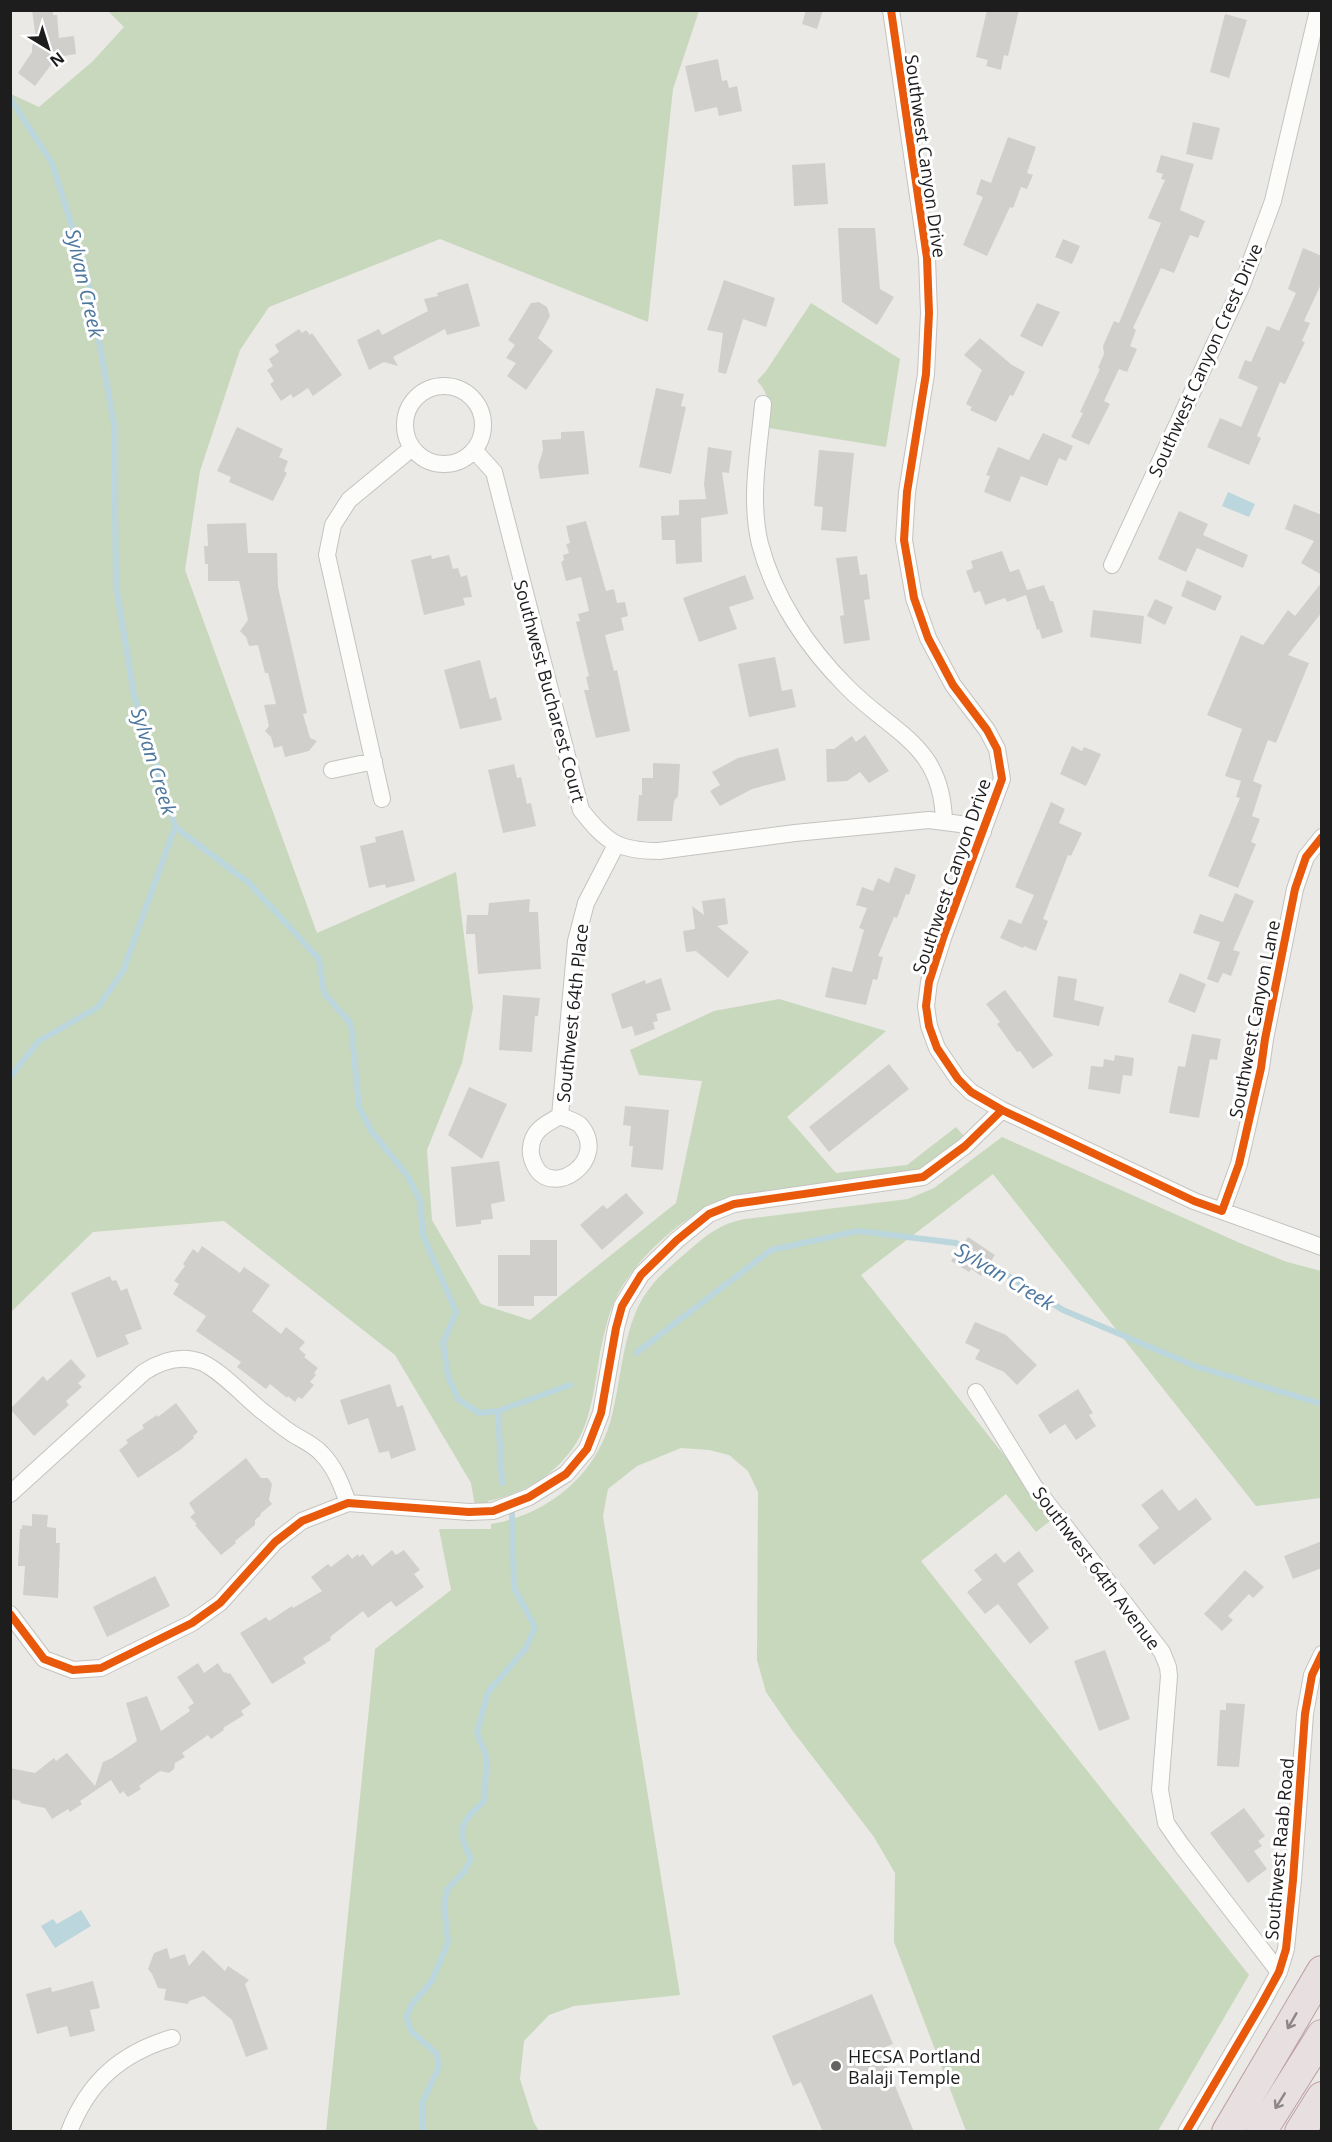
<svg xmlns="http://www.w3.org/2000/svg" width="1332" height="2142" font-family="'Open Sans',sans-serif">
<rect width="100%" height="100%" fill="#ebe9e5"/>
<path fill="#c7d8bc" d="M108,11H699L673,89L648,322L440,239L269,307L240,350L200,471L185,570L317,933L456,872L473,1008L462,1063L427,1150L432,1220L481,1304L530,1320L676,1203L702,1081L639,1075L630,1050L714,1011L779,999L886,1031L787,1117L836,1173L907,1165L956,1127L964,1136L923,1167L912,1173L728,1198C687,1211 632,1261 615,1300C607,1317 604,1336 600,1353C596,1377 593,1403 585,1425C569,1467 530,1492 488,1501V1505L475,1506L471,1483L395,1355L224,1221L93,1232L11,1312V94L39,107L93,61L124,27Z
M811,303L900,359L886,447L769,428C769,409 771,395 757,381L766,371Z
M1002,1137L1240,1243L1287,1262L1321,1271V1498L1256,1506L993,1174L861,1275L1054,1518L1036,1532L1006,1494L921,1561L1249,1975L1158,2131H966L894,1942L895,1873L874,1837L792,1730L766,1692L757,1660L758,1492L748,1471L729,1455L709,1450L681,1448L637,1466L608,1489L603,1516L680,1995L574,2006L549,2015L524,2041L520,2079L534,2123L539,2131L326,2132L375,1649L451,1590L439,1529H491V1524C551,1514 600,1472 613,1411C621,1377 623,1338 639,1305C650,1283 668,1268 687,1252C705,1236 721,1223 745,1219L908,1199L934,1188Z"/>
<path fill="#bbd6dc" d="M1228,492L1255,504L1249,517L1222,506Z
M81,1910L91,1926L55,1948L41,1926L53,1919L57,1924Z"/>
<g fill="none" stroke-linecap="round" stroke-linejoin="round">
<path stroke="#bbd6dc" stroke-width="6" d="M10,98L52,163L87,274L114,424L116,586L134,695L175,827L249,883L319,959L324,993L351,1024L359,1107L372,1132L407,1175L420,1200L423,1235L456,1312L443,1343L448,1376L458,1399L479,1413L498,1411L570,1385
M10,1077L39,1041L98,1007L123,971L175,827
M984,1261L1063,1310L1195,1366L1322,1404
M636,1353L771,1250L858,1231L956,1243L968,1251
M498,1411L502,1483
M422,2132L423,2101L439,2067L437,2054L412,2032L406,2017L412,2004L432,1981L448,1942L444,1905L447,1889L464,1872L471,1859C456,1828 460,1824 484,1801L487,1758L477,1733L488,1692L526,1648L535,1627L514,1588L512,1514"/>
</g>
<path fill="#d1cfcc" d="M32,10H53V15H57L59,38L74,36L76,54L57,57L35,86L18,73L32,52V46L36,39Z
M806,10H823L817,29L802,24Z
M987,10H1019L1008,56L1004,55L1001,70L986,66L988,60L976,57Z
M1225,14L1247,20L1229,78L1210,72Z
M718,59L722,81L727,80L729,88L737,86L742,111L719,116L717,107L695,112L685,66Z
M1193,122L1220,128L1212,160L1186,154Z
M1008,137L1036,147L1027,173L1033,175L1027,189L1021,187L1013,208L1010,207L987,256L963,245L983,197L976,194L981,179L991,183Z
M1161,155L1194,164L1180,210L1205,221L1198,238L1190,235L1174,273L1161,268L1133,328L1136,330L1130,346L1137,349L1127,372L1119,369L1104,401L1110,404L1089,445L1071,437L1083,413L1080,412L1100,369L1098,368L1104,354L1103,346L1114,321L1119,323L1161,223L1148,218L1165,180L1161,179L1163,174L1156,172Z
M825,163L828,204L794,206L792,165Z
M838,228H875L880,289L894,297L877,325L842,302Z
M1063,239L1080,246L1072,264L1055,257Z
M1303,248L1322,256V282L1304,321L1310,323L1302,341L1305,342L1285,384L1280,382L1257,436L1261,438L1249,465L1207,447L1220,418L1241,427L1258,387L1238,378L1245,360L1251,362L1267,326L1279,331L1296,293L1288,289Z
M724,280L775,298L766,327L743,319L726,374L718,372L723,333L707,330Z
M468,283L480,326L447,335L445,329L393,357L398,366L384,362L369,370L357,340L379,329L382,335L428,311L424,299L438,296L437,293Z
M539,302L547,307L550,316L538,338L553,351L526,390L507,376L516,363L506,358L515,345L508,340L531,303Z
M1037,303L1060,312L1042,347L1020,336Z
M299,329L302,333L306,330L310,335L312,333L342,375L313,396L308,388L293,398L291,394L281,401L270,384L274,381L267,370L273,366L269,359L279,352L275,345Z
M980,338L1012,365L1025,372L1013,396L1010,395L996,422L970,410L972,407L966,404L982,370L964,355Z
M656,388L684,394L681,406L686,407L671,474L639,467Z
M237,427L283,449L279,457L288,461L284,471L287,473L273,501L229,482L231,477L217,471Z
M584,431L589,474L540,479L538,466L543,450L542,440L561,439V432Z
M1043,433L1073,446L1066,461L1059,458L1047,486L1021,476L1010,502L984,492L990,476L986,475L998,447L1029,460Z
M708,447L732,451L729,473L722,472L728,514L701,518L702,562L676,564L675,540H662L661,516L679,515V500L706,499L704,484Z
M819,450L854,453L846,532L821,530L823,507L814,506Z
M1294,504L1322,515V575L1301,563L1314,541L1285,529Z
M1179,511L1208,524L1203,535L1248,555L1243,568L1197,548L1186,572L1158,559Z
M586,521L606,591L614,589L617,603L625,602L628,616L621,618L624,630L605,635L614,671L617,670L630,731L596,738L584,690H589L586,677L589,676L576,622L580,621L578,614L589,611L581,577L566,581L561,562L564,560L563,555L569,553L566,544L570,543L566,526Z
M246,523L248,553H277L278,587L307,713L303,714L310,738L317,741L309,751L285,757L282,746L274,748L271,737L265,731L269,726L264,705L276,704L268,673H265L258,645L249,646L246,637L240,631L248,620L239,581H208V564H205L204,546H208L207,524Z
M1002,551L1010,572L1019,569L1027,590L1044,585L1050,601H1053L1063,632L1042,639L1039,629L1037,630L1026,595L1007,602L1005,598L985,605L980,591L974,593L966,571L973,568L971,561Z
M431,555L432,559L449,555L453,569L458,568L461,577L467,575L472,597L463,598L465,605L424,615L411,560Z
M857,556L860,575L867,574L870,599L864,600L870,640L844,644L840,616L844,615L836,558Z
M745,575L754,599L729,607L737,629L699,642L683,598Z
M1187,580L1222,596L1215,611L1181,596Z
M1322,582V612L1288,655L1309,663L1276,743L1268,740L1253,781L1262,785L1252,816L1260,819L1251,842L1256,844L1238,888L1208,876L1240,798L1236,797L1241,781L1225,776L1242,729L1207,715L1241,635L1263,645L1288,610L1295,616Z
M1155,599L1173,607L1165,625L1147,616Z
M1093,610L1144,616L1141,644L1090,637Z
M775,657L782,691L792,689L796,707L749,717L738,664Z
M480,660L490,699L496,697L502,720L460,729L444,670Z
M865,735L889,771L869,783L860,772L847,781L827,782L826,749H834L852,736L856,742Z
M1072,746L1082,751L1084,747L1101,754L1086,786L1060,774Z
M778,748L786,780L752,789L720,806L710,791L720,785L712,772L738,758Z
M653,763L680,764L678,796L674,801L672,821H637L639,795H642V778H653Z
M514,764L517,778L521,777L527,804L531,803L536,826L503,833L488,770Z
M1051,802L1065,809L1059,823L1082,833L1071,856L1068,855L1043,919L1048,921L1036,951L1024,946L1023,948L1000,938L1009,919L1021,924L1034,895L1015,887Z
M403,830L415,881L386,888L385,884L369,888L360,846L376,842L375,837Z
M895,867L916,875L909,895L906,894L897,918L894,917L878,956L883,957L877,980L873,979L866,1005L825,997L832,967L852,972L864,930L859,928L867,908L856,905L862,887L873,891L878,878L889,883Z
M1235,893L1254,901L1233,950L1240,952L1231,976L1223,973L1218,983L1207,979L1220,942L1193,933L1200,914L1223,922Z
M725,898L728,924L717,926L749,952L728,978L696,951L686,952L683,931L695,929L692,906L704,915L702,901Z
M530,899L529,912H538L541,969L478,974L475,934H466L467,915H488L489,903Z
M1180,973L1206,984L1195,1013L1168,1002Z
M1058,976L1077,979L1074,1000L1104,1007L1099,1026L1053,1017Z
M661,978L671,1010L656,1014L658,1021L653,1022L655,1029L635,1036L632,1026L622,1029L611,994L645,980L646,984Z
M1005,990L1053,1055L1033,1069L1020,1051L1017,1052L997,1024L1000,1022L986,1004Z
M503,995L540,998L538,1016H535L532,1052L499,1050Z
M1192,1034L1221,1039L1217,1060L1210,1059L1199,1118L1169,1113L1178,1066L1185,1067Z
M1115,1055L1134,1058L1132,1076L1123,1075L1120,1094L1088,1089L1091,1066L1103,1067L1104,1059L1114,1061Z
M889,1064L909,1089L829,1152L809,1127Z
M469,1087L507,1104L482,1159L448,1135Z
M625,1106L669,1110L663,1170L631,1167L633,1146H629L631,1126L623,1125Z
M499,1161L505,1201L491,1204L493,1219L481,1220V1224L456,1227L451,1167Z
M626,1193L644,1213L602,1250L580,1225L603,1205L607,1209Z
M968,1237L995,1255L981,1276L971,1269L969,1272L951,1261Z
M530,1240H557V1296H534V1306H498V1255H530Z
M202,1246L240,1273L244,1267L270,1285L252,1311L281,1334L286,1327L305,1342L299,1349L306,1355L304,1357L318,1368L314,1373L316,1375L310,1382L314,1385L302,1399L298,1397L295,1402L288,1396L287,1398L270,1384L266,1389L237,1367L241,1362L196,1331L206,1316L173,1294L179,1284L174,1281L185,1266L183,1264L193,1249L198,1253Z
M110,1276L112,1281L116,1280L121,1291L127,1288L142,1329L125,1335L129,1344L97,1358L71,1293Z
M975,1322L1006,1335L1037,1365L1017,1385L1004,1372L975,1359L980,1350L965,1343Z
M71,1359L86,1376L78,1383L82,1387L66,1401L69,1405L34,1436L10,1409L43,1376L47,1381Z
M390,1384L397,1407L403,1405L416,1450L391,1459L389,1451L379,1453L368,1418L348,1425L340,1400Z
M1078,1389L1093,1413L1089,1415L1096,1426L1076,1440L1065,1424L1050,1434L1038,1415Z
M176,1403L198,1432L193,1436L194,1438L181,1449L138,1478L119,1450L128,1443L126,1440L144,1428L142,1425L157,1415L158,1417Z
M246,1458L261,1478H268L272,1484L269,1500L272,1504L260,1514L261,1515L255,1520V1525L235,1541L236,1543L221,1555L195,1525L197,1524L190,1517L195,1513L189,1503Z
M1162,1489L1179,1511L1196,1498L1212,1519L1154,1565L1138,1545L1159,1528L1141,1505Z
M32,1514L48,1515L47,1527L56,1528V1543H60L58,1598L23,1595L25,1566H18L20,1529H22V1525L32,1526Z
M1322,1541V1568L1293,1579L1284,1556Z
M392,1550L396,1555L404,1550L420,1570L414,1574L424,1587L396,1607L391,1601L368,1618L363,1611L330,1637L331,1640L303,1658L306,1663L272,1684L240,1633L266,1617L269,1621L292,1606L293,1608L322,1591L311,1577L328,1564L331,1567L348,1554L352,1559L358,1554L359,1557L363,1554L372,1566Z
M1019,1551L1034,1571L1017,1584L1049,1628L1030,1644L998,1604L985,1614L967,1592L982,1580L974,1570L996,1553L1004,1563Z
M1245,1570L1264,1587L1253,1598L1249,1594L1228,1616L1233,1620L1222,1631L1204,1614Z
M155,1576L170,1606L107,1637L93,1607Z
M1105,1650L1130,1719L1099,1731L1074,1661Z
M198,1663L204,1673L218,1663L224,1673L226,1672L228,1674L230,1673L251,1704L241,1711L244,1715L223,1728L224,1730L211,1739L208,1735L182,1753L185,1757L175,1763L174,1769L169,1773L160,1771L139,1786L141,1789L128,1797L123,1791L120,1794L111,1780L80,1801L82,1804L70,1812L68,1809L52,1819L45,1808L20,1803L21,1801L10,1799V1768L35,1773L54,1758L56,1761L67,1753L95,1786L103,1762L112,1758L137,1741L126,1703L147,1696L161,1731L190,1711L188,1707L194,1703L177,1677Z
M1226,1703L1245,1704L1239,1767L1217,1766L1220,1710H1226Z
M1244,1808L1265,1836L1258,1841L1262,1846L1254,1851L1267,1869L1248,1883L1210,1833Z
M167,1948L170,1959L185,1954L189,1966L203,1950L225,1971L228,1966L249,1980L245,1984L268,2049L246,2057L232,2020L204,1996L189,2001L188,2004L164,2000L166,1989L158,1988L152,1974L148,1969L154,1953Z
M93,1981L100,2008L90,2010L95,2031L70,2037L67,2026L37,2034L26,1994L51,1987L52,1992Z
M872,1994L893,2044L880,2049L914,2132H823L801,2082L793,2086L772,2036Z"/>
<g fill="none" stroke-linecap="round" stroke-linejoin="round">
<g stroke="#c4c3c1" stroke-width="18">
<path id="minor" d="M891,10L927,258L929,313L926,374L907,492L904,540L914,598L928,638L953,685L987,730L997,749L1002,779L944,935L929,982L926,1006L929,1026L937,1048L958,1079L971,1092L1002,1110L1194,1201L1322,1247
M405 425a39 39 0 1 1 78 0a39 39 0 1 1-78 0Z
M763,404C759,450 749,499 760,544C774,598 808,648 847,687C893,734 942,744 944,821
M474,450L494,472L581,810C606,842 618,851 659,851L795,833L929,820L960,824L983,832
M1112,565L1242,285L1273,201L1318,10
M332,770L374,761
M382,799L327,555L333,525L349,500L412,448
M560,1116C567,1119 577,1121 581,1126C609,1161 552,1199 535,1166C532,1160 530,1154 531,1148C532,1130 546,1124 560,1116L576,941L586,903L616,845
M1222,1211L1239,1164L1261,1068L1265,1039L1295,889L1306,857L1322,837
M976,1392L1034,1486L1162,1652L1168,1667L1169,1676L1160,1790L1166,1823L1182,1846L1279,1972
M10,1494L144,1372C161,1361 180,1354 201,1362C220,1370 245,1397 262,1411C273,1419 284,1429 296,1436C305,1441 315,1446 322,1454C335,1467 342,1486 348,1503
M10,1614L44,1659L73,1670L101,1668L192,1623L220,1603L275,1542L302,1521L348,1503L469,1512L493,1511L529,1497L566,1474L587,1449L601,1413L616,1328L622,1306L641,1275L677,1240L709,1214L734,1204L923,1177L965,1146L1002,1110
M69,2132C88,2082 121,2053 172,2038
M1186,2132L1262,2003L1279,1972L1286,1949L1293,1880L1305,1714L1312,1675L1322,1654"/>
</g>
<g stroke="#be9fa8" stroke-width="32">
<path id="motorway" d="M1227,2132L1322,1971
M1261,2132L1322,2035
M1300,2132L1322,2097"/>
</g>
<use href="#minor" stroke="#fcfcfb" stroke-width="16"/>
<use href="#motorway" stroke="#e8dfe0" stroke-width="30"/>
<g stroke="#fff" stroke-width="11">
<path id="cycleway" d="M891,10L927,258L929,313L926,374L907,492L904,540L914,598L928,638L953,685L987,730L997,749L1002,779L944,935L929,982L926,1006L929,1026L937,1048L958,1079L971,1092L1002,1110L1194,1201L1222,1211L1239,1164L1261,1068L1265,1039L1295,889L1306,857L1322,837
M10,1614L44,1659L73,1670L101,1668L192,1623L220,1603L275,1542L302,1521L348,1503L469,1512L493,1511L529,1497L566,1474L587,1449L601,1413L616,1328L622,1306L641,1275L677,1240L709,1214L734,1204L923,1177L965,1146L1002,1110
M1186,2132L1262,2003L1279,1972L1286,1949L1293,1880L1305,1714L1312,1675L1322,1654"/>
</g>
<use href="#cycleway" stroke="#e8590c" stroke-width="8"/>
</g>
<defs><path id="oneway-shaft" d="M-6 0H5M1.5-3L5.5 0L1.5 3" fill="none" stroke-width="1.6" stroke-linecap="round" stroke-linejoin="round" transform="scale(1.5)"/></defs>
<g stroke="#8d8888">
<use href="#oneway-shaft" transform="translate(1292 2021) rotate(120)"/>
<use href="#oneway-shaft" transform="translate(1280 2101) rotate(122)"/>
</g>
<circle fill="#656463" stroke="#fff" stroke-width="2" cx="836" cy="2066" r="6"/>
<g text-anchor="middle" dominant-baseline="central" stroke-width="6" stroke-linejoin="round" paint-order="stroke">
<g font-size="18" fill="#1d1d1d" stroke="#fff">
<text transform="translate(926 156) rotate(82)">Southwest Canyon Drive</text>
<text transform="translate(1205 360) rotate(-66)">Southwest Canyon Crest Drive</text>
<text transform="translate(550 691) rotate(75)">Southwest Bucharest Court</text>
<text transform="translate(951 876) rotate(-71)">Southwest Canyon Drive</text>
<text transform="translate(572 1013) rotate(-84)">Southwest 64th Place</text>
<text transform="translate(1254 1019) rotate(-79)">Southwest Canyon Lane</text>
<text transform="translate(1097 1568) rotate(53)">Southwest 64th Avenue</text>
<text transform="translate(1279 1849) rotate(-85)">Southwest Raab Road</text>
</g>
<g font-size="18" fill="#1d1d1d" stroke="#fff" text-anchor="start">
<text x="848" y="2056">HECSA Portland<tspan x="848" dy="21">Balaji Temple</tspan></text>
</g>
<g font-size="20" font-style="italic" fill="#4e779e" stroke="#fff">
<text transform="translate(85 283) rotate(77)">Sylvan Creek</text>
<text transform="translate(154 761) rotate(73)">Sylvan Creek</text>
<text transform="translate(1005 1276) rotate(31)">Sylvan Creek</text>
</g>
</g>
<rect width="1332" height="2142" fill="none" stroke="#1d1d1d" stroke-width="24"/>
<g transform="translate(48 48) rotate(142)" stroke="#ffffff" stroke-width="4.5" paint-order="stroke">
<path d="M0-4.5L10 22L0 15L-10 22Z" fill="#1d1d1d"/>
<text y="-9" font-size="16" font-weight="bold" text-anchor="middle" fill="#1d1d1d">N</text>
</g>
</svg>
